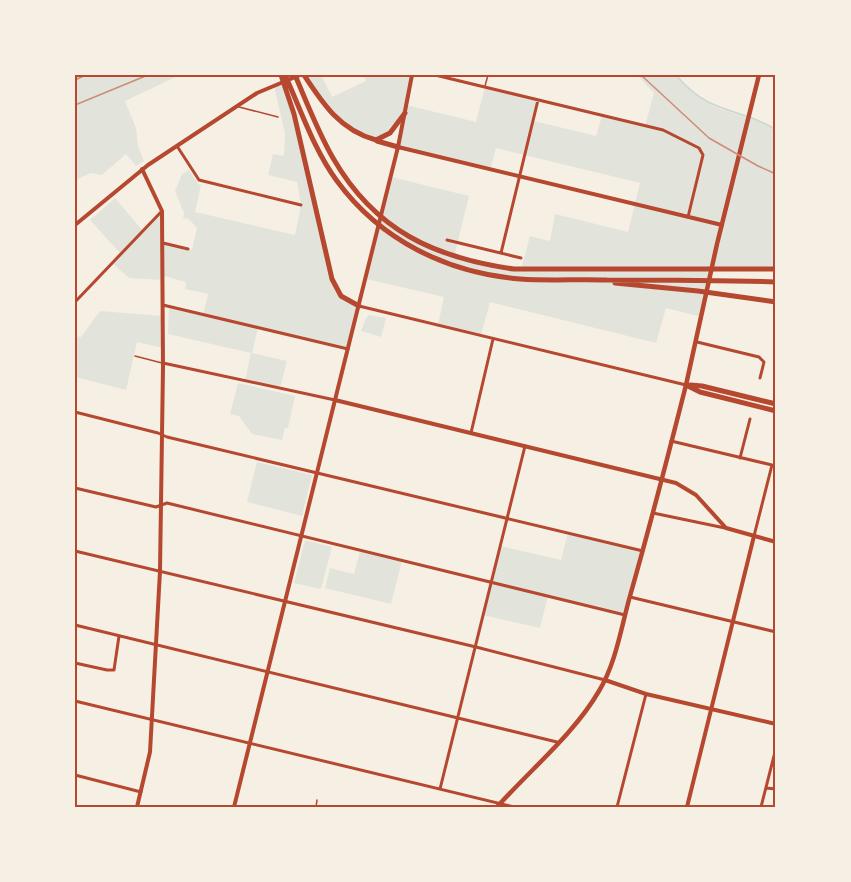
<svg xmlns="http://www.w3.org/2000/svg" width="851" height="882" font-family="'Libre Baskerville',serif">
<rect width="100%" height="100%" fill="#f6efe4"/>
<path fill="#e2e4dc" d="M75,75H180L125,101L136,128L138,146L144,161L136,166L126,154L102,175L91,173L75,180Z
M281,75H300L284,83L294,114L330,272L339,293L359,306L348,349L258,328L252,353L287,361L280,388L245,381L251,353L168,334L169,307L203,315L208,294L185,289L186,282L164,276L163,280L129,278L112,263L121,254L90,220L115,198L143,231L162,211L164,243L192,250L197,228L189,219L183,218L184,213L175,191L182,174L189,170L198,184L201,185L195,212L295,235L301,205L297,182L268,175L273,154L284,156L285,134L274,86L283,83Z
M304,75H321L332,97L366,81L364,75H412L406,105L476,122L485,87L538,100L534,121L596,136L602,116L645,126L654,93L637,75H676C689,89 700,100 718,108C737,116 758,117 776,130V269H712L702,317L666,308L656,343L490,302L481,335L438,325L444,297L366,279L391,177L469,196L454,257L521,269L530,236L550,241L555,214L628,232L640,183L496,148L490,170L398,147L404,115L392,130L376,140L338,121Z
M100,311L163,316V348L137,342L126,390L75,377V336L81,337Z
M369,315L386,318L381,337L361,331L366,318Z
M238,383L295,396L288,428H285L282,440L252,434L239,416L230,414Z
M257,462L312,475L302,516L247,502Z
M568,533L643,551L625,615L548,596L540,628L483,615L501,546L561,560Z
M305,540L332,547L321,589L294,583Z
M360,551L402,561L391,604L325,588L330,568L354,574Z"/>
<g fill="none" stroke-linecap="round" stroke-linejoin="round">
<path stroke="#c9d6d2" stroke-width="1.5" d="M676,75C698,101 714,106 746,116
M750,117L768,125L776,130"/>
<path stroke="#b5482f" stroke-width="1.5" d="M485,86L488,75
M239,107L278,117
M135,356L162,363
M316,807L317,800"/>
<path stroke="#b5482f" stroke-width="3" d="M435,75L663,130L699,148L703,155L688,217
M177,146L199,180L301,205
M447,240L521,258
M163,243L188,249
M501,253L538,100
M75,302L161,212
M163,305L348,349
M359,306L686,385
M697,342L759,357L764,362L760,378
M163,363L335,400
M75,412L158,433L167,437L643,551
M471,433L493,339
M671,441L776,466
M740,458L750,419
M75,488L156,507L167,503L625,615
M653,513L725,528
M754,536L772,465
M75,551L476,647L605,680
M630,597L776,632
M75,625L557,742
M75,663L107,670H114L119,636
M75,701L514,807
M75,775L141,792
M766,788L776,789
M440,789L525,446
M617,807L646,694
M761,807L776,748"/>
<path stroke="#b5482f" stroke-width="4" d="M605,680L646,694L776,724
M137,807L150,752L160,571L163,367L162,211L142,169
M234,807L335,400
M687,807L754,536"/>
<path stroke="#b5482f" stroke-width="4" d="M412,75L398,147L335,400L676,483L696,495L726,528L776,542
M398,147L722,225
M75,225L148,165L257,93L300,75"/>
<path stroke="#b5482f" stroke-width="4.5" d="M686,385L717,244L759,75"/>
<path stroke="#b5482f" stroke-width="4.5" d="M497,807C530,770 574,734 599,691C616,663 621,628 630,596C650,526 668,456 686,385"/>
<path stroke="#b5482f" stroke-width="5" d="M281,75L294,114L332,279L341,296L359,306
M285,75C301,110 314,150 337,181C381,241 448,273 520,279C549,281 578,279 607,280C663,280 720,280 776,282
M295,75C307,103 318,132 333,158C375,231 435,258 514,269H776
M304,75C323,104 340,130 376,140L390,133L405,113
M377,141L398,147
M615,283L698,291L776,302
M686,385L700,392L776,411
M690,385L702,386L776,404"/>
<path stroke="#cf8b77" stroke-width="1.5" d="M641,75L709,138L758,166L776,174
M75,80L86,75
M75,105L148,75"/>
</g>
<rect width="851" height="882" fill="none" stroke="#f6efe4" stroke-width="153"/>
<rect x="76" y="76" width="698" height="730" fill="none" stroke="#b5482f" stroke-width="2"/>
</svg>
